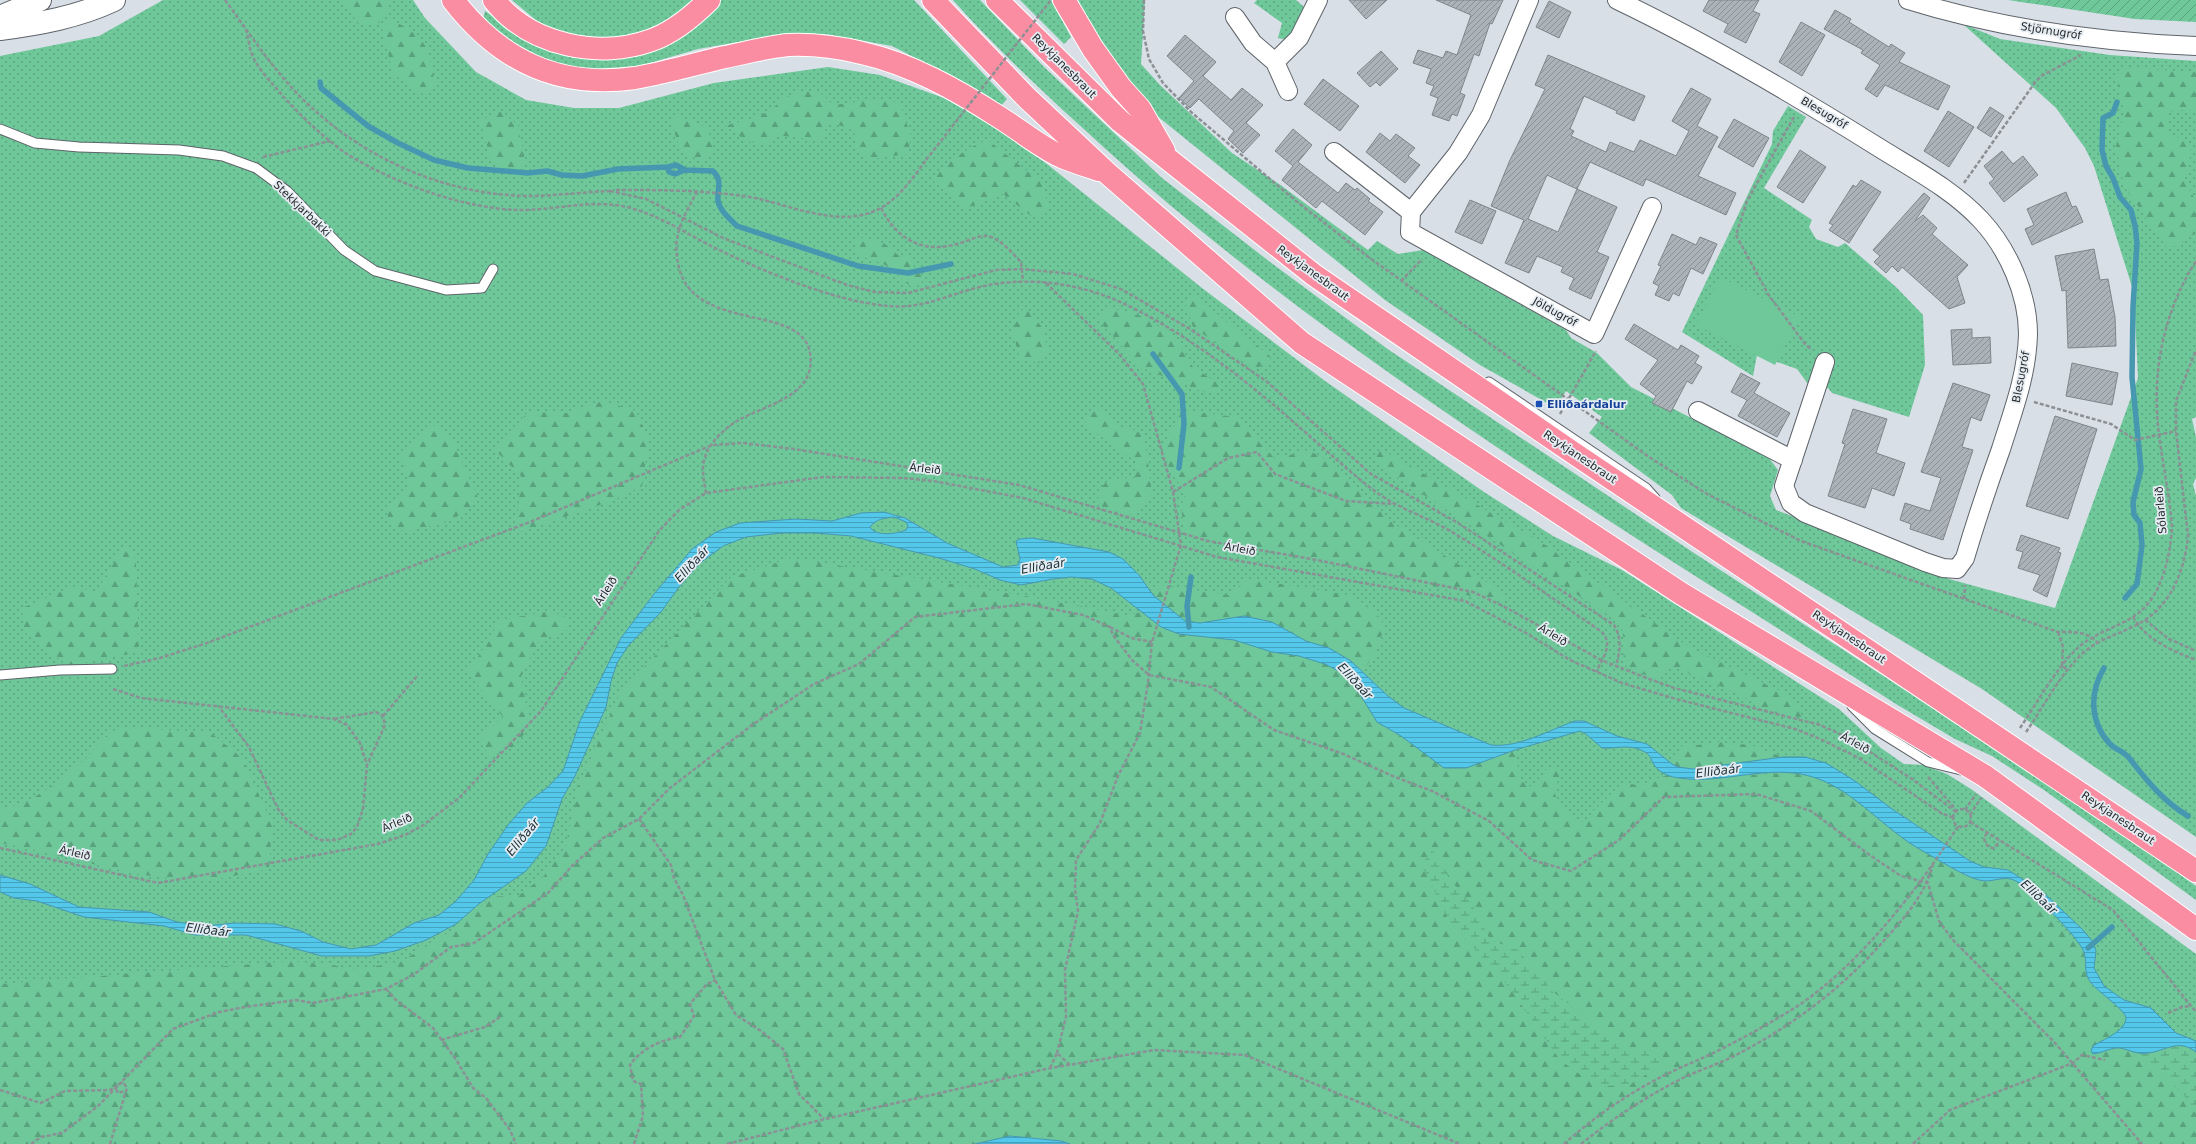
<svg xmlns="http://www.w3.org/2000/svg" width="2196" height="1144" font-family="'DejaVu Sans',sans-serif">
<defs>
<pattern id="grass-dots" width="8" height="8" patternUnits="userSpaceOnUse"><rect width="8" height="8" fill="#6ec89a"/><path d="M2 2h.1M6 6h.1" fill="none" stroke="#5aa27e" stroke-width="1.8" stroke-linecap="round"/></pattern>
<pattern id="forest-firs" width="22" height="20" patternUnits="userSpaceOnUse"><rect width="22" height="20" fill="#6ec89a"/><path d="M5 1l3.5 6h-7zM16 11l3.5 6h-7z" fill="#5aa27e"/></pattern>
<pattern id="wetland-marsh" width="20" height="14" patternUnits="userSpaceOnUse"><rect width="20" height="14" fill="#6ec89a"/><path d="M1 5h8M5 5V1M11 12h8M15 12V8" fill="none" stroke="#5aa27e"/></pattern>
<pattern id="garden-furrows" width="10" height="10" patternUnits="userSpaceOnUse"><rect width="10" height="10" fill="#6ec89a"/><path d="M-1 1l2-2M0 10L10 0M9 11l2-2" fill="none" stroke="#5aa27e"/></pattern>
<pattern id="water-rules" width="6" height="5" patternUnits="userSpaceOnUse"><rect width="6" height="5" fill="#53c8ea"/><path d="M0 2.5h6" fill="none" stroke="#45a2be"/></pattern>
<pattern id="building-hatch" width="6" height="6" patternUnits="userSpaceOnUse"><rect width="6" height="6" fill="#abb3b9"/><path d="M-1 1l2-2M0 6l6-6M5 7l2-2" fill="none" stroke="#8b9297"/></pattern>
</defs>
<rect width="100%" height="100%" fill="#d8dfe6"/>
<path fill="url(#grass-dots)" d="M163,0H413L425,18L476,72L526,100L574,108H619L714,83L828,67L880,75L944,98L987,122L1047,164L1202,288L1325,381L1484,492L1553,536L1622,570L1839,709L1881,748L1904,764L1924,765L1931,768L1947,774L1971,789L2196,954V1144H0V56L99,36Z
M512,0H696L664,27L620,43L580,40L544,27Z
M719,0H914L1007,99L1000,107L939,70L892,46L825,34L744,41L698,49L643,65L600,72L553,63L514,45L483,19L485,11L516,32L610,55Z
M953,0H980L1044,67L1162,178L1270,262L1389,350L1694,553L2113,825L2196,886V900L2044,790L1992,756L1955,739L1896,704C1628,531 1349,367 1110,153C1056,104 1002,55 953,0Z
M1020,0H1051L1071,37L1064,44Z
M1078,0H1145L1141,64L1160,85L1232,153L1279,184L1368,250L1377,241L1398,254L1423,250L1566,330L1571,338L1597,353L1631,387L1769,458L1778,470L1770,496L1776,510L1924,567L1949,579L2055,608L2138,378L2134,293L2094,166L2085,148L2056,108L1963,24L2000,39L2110,55L2196,61V417L2192,419L2196,437V478L2193,484L2196,496V837L1982,689L1681,508L1672,495L1589,433L1602,417L1566,391L1556,408L1480,365L1385,300L1151,111L1093,33Z
M1257,0H1296L1304,7L1296,29L1287,40L1278,38L1282,23L1254,3Z
M1788,106L1806,117L1764,188L1812,220L1809,227L1816,239L1838,247L1845,243L1896,287L1923,315L1925,365L1909,417L1832,393L1828,388H1811L1797,369L1757,355L1753,376L1682,332L1772,144L1773,131Z"/>
<path fill="url(#forest-firs)" fill-rule="evenodd" d="M341,0H389C391,22 376,27 358,24L346,4Z
M390,18C428,41 426,40 435,83L423,94L393,74L382,28Z
M2127,68L2196,72V111L2180,110L2169,113L2168,137L2182,138L2190,146L2191,153L2185,178L2196,203V232L2179,245L2167,248L2124,186L2116,146L2124,113L2117,78Z
M804,91L821,93L833,105L879,99L893,101L901,107L911,136L908,154L870,159L857,151C857,128 851,128 830,123L819,140L775,135L767,146L747,141L725,126C744,120 772,116 781,99Z
M501,111L518,125L525,160L520,169L507,171L492,163L480,121Z
M679,117L708,128L713,149L701,161L681,151L670,120Z
M988,140L1042,183L1048,206L1038,216H1031L1003,194L967,208L934,182C940,165 971,145 988,140Z
M861,238L873,239L885,244L898,255L911,256L914,268L923,276L921,285L910,286C902,279 894,271 885,265C870,256 860,263 854,242Z
M1192,296L1198,297L1230,325L1270,356V363L1253,369L1193,327L1186,306Z
M1110,308L1141,316L1173,335L1193,367L1218,383L1220,390L1206,393L1142,368L1098,320L1101,311Z
M1020,310L1030,311L1043,329L1048,351L1039,363L1020,359L1012,332Z
M603,401L636,411L649,439L642,486L614,500L516,534L521,476L494,449L528,412L567,413Z
M1097,409L1108,414L1121,429C1133,429 1140,429 1145,441L1152,492C1137,515 1135,517 1107,514L1098,499C1104,474 1114,479 1135,478V461L1085,425L1087,416Z
M1182,410L1235,417L1275,459L1308,450L1331,462L1391,522L1501,591L1505,599L1493,602L1378,571L1199,541L1184,531L1181,506L1186,492L1170,472L1163,446Z
M433,425L451,436L479,500L451,521L405,532L389,522L386,507L410,488L400,453Z
M1381,449L1541,542L1690,648L1784,693L1800,708L1801,717L1779,715L1725,688L1672,666L1654,679L1626,666L1624,663L1623,632L1616,620L1381,467L1375,456Z
M122,549H131L136,562L139,652L68,666L24,632L22,608L77,585L95,594Z
M791,558L1020,595L1126,615L1142,612L1161,627L1179,634L1234,640L1272,652L1299,656L1325,664L1346,675L1353,683L1366,707L1384,728L1401,736L1415,745L1466,768L1515,750L1520,779L1528,787L1541,783L1544,771L1551,767L1558,768L1561,774L1553,791L1565,812L1585,823L1592,812L1622,783L1639,785L1667,775L1679,778L1792,773L1816,778L1845,792L1880,822L1919,849L1988,881L2007,878L2015,881L2044,907L2083,950C2086,960 2083,972 2088,980C2112,1016 2157,1009 2093,1046L2100,1053L2119,1048L2140,1054L2184,1095L2196,1112V1144H1070L1061,1141L1010,1136L975,1144H0V984L290,961L332,965L357,970L402,961L456,928L492,896L517,897L544,876L565,848L578,788L621,691L730,578ZM1439,856L1449,879L1472,904L1490,940L1518,950L1552,991L1626,1049L1657,1051L1665,1063L1627,1086L1595,1085L1449,921Z
M1249,579L1349,595L1374,610L1385,626L1374,656L1363,670L1351,661L1329,648L1306,641L1272,622L1244,616L1200,623L1185,621L1153,595L1162,585L1228,595Z
M551,611L565,617L569,629L539,641L521,676L530,727L513,747L491,757L478,740L503,717L467,672L478,657L500,620Z
M122,727L211,733L241,757L272,823L269,869C248,872 226,879 206,880C140,882 65,854 0,843V808C27,808 64,778 84,760C100,745 100,736 122,727Z
M1717,742L1751,745L1783,757L1693,769L1678,767L1671,764L1684,743L1698,745Z"/>
<path fill="url(#wetland-marsh)" d="M1431,850L1439,856L1449,879L1472,904L1490,940L1518,950L1552,991L1626,1049L1657,1051L1665,1063L1627,1086L1595,1085L1560,1060L1506,983L1449,921L1422,865Z
M2169,1046H2181L2196,1052V1112L2184,1095L2140,1054L2149,1053Z"/>
<path fill="url(#garden-furrows)" d="M2008,0H2196V22L2135,19Z"/>
<path fill="#6ec89a" d="M1720,277L1800,317L1775,365L1696,325Z"/>
<path fill="url(#water-rules)" stroke="#4698b1" fill-rule="evenodd" d="M884,512L905,518L947,543L1003,567L1018,565L1020,559L1016,541L1020,539L1032,538L1109,552L1123,559L1139,575L1153,595L1185,621L1200,623L1244,616L1272,622L1306,641L1329,648L1351,661L1388,696L1404,708L1491,745C1519,748 1549,730 1575,721H1584L1617,736L1647,744L1672,764L1678,767L1693,769L1783,757H1805L1826,763L1855,781L1892,809L1970,861L1984,867L2008,870L2044,893L2082,929L2093,942L2096,951L2094,968L2104,986L2124,1000L2151,1008L2176,1033L2196,1041V1052C2178,1038 2166,1051 2148,1053C2138,1055 2130,1050 2120,1048C2112,1047 2102,1053 2093,1054L2091,1051L2093,1046C2102,1040 2126,1031 2126,1018C2126,1011 2100,993 2093,985C2081,972 2089,964 2083,950C2077,936 2030,889 2016,881C2003,874 1992,884 1979,880C1963,876 1936,858 1921,850C1884,829 1856,792 1816,778C1771,762 1724,785 1679,778C1670,777 1660,773 1655,766C1651,761 1651,755 1645,752C1630,743 1617,749 1602,748L1586,734L1580,731L1515,750L1466,768H1444L1401,736L1377,722L1353,683L1346,675L1325,664L1299,656L1272,652L1234,640L1179,634L1161,627L1111,588L1092,579L1071,577L1053,579L1021,585L1000,580L975,569L939,558L851,536L815,533H782L746,537L723,546L699,564L679,587L661,612L628,646L617,663L611,681L606,707L575,776L562,799L546,846L526,871L480,903L456,924L426,940L395,951L369,956H322L246,935H195L164,926L84,917L37,901L14,898L0,892V875L30,884L79,907L149,912L177,922L205,926L235,923L275,924L301,931L323,942L351,949L376,945L414,923L439,915L456,901L474,880L488,854L508,825L527,803L548,787L563,771L580,721L621,638L654,594L692,549L716,532L740,523L796,519L832,521L861,513ZM894,517L906,522L908,526L906,530C896,534 876,537 870,527C876,519 884,518 894,517Z
M1010,1136L1061,1141L1070,1144H975Z"/>
<g fill="none" stroke-linecap="round" stroke-linejoin="round">
<path stroke="#4698b1" stroke-width="5.5" d="M320,82L321,88L368,126L398,143L434,160L468,168L528,173L547,171L562,175L582,176L618,169L668,167L669,172L675,174L685,170L713,171C723,181 717,188 718,201C720,211 730,219 737,226L858,266L908,273L951,264
M2117,102L2113,113L2103,118L2102,150L2106,166L2113,178L2120,197L2131,210L2135,226L2137,243L2133,307L2132,377L2141,469L2133,502L2134,515L2140,523L2142,545L2137,584L2125,598
M668,167L676,165L685,170
M1153,354L1182,394L1184,424L1179,468
M1189,627L1187,606L1191,577
M2104,668C2089,693 2090,723 2110,744C2116,750 2124,751 2130,759C2147,781 2164,802 2188,816
M2088,948L2112,927"/>
</g>
<path fill="url(#building-hatch)" stroke="#7e858b" fill-rule="evenodd" d="M1349,0H1387L1366,19Z
M1436,0H1503L1492,24L1490,23L1479,56L1474,54L1460,93L1465,95L1457,116L1452,114L1449,121L1432,115L1438,98L1430,95L1434,86L1426,83L1431,69L1413,63L1418,50L1443,58L1446,51L1457,55L1471,15Z
M1709,0H1759L1753,11L1760,14L1746,43L1724,32L1728,24L1703,11Z
M1549,1L1571,12L1559,38L1536,27Z
M1835,10L1851,19L1849,22L1889,47L1891,44L1905,53L1899,62L1950,86L1938,110L1885,85L1877,97L1865,89L1880,65L1861,53L1863,50L1824,29Z
M1801,22L1825,35L1802,76L1779,62Z
M1185,35L1216,62L1203,76L1231,100L1242,88L1263,105L1246,123L1260,135L1243,153L1228,139L1234,131L1199,99L1190,108L1179,98L1194,81L1167,56Z
M1381,51L1398,69L1380,86L1376,82L1370,87L1357,73Z
M1548,55L1645,96L1634,121L1616,113L1617,111L1584,96L1570,129L1574,131L1571,136L1606,152L1610,142L1634,152L1640,140L1676,156L1689,131L1672,121L1691,88L1711,99L1697,126L1718,137L1698,176L1736,193L1726,215L1646,179L1643,186L1590,162L1577,189L1617,207L1597,252L1609,257L1591,299L1569,289L1574,278L1561,272L1563,267L1537,256L1529,273L1505,263L1524,220L1491,206L1510,160L1545,89L1535,85ZM1547,175L1577,189L1558,232L1528,219Z
M1323,79L1359,106L1340,131L1304,104Z
M1990,107L2004,116L1991,137L1977,128Z
M1948,111L1974,127L1949,167L1924,151Z
M1734,119L1769,138L1753,167L1718,147Z
M1293,129L1312,145L1298,162L1338,193L1346,183L1355,190L1357,188L1370,199L1368,201L1383,212L1365,235L1322,201L1316,208L1282,180L1293,166L1275,151Z
M1380,133L1390,141L1396,134L1415,148L1408,156L1420,165L1405,183L1366,152Z
M1800,150L1826,167L1803,203L1777,187Z
M2002,151L2013,164L2023,156L2038,175L2004,202L1989,183L1994,179L1984,166Z
M1861,180L1881,192L1849,243L1829,230L1833,225L1829,223L1853,185L1856,187Z
M2066,192L2072,207L2076,206L2083,222L2032,245L2025,229L2034,225L2027,209Z
M1924,193L1930,198L1915,221L1923,215L1937,228L1932,234L1968,265L1957,277L1965,303L1949,309L1902,267L1898,272L1892,266L1886,273L1874,262L1880,256L1873,250Z
M1470,200L1496,211L1482,244L1455,232Z
M1672,234L1696,245L1700,237L1717,244L1703,274L1691,268L1679,296L1673,293L1669,301L1655,295L1659,286L1653,283L1661,266L1658,265Z
M2094,249L2100,280L2108,279L2115,317L2116,346L2068,348L2066,290L2062,291L2055,256Z
M1634,324L1678,350L1681,345L1699,356L1695,363L1702,367L1692,384L1687,381L1671,412L1652,403L1656,396L1640,384L1658,360L1625,339Z
M1972,329V338L1990,337L1991,363L1953,365L1951,330Z
M2072,363L2118,373L2112,405L2066,396Z
M1741,373L1760,383L1754,393L1790,413L1777,437L1738,416L1747,400L1731,392Z
M1953,383L1990,395L1981,421L1971,417L1962,447L1973,450L1943,540L1910,529L1911,524L1900,520L1905,503L1930,511L1941,478L1921,472Z
M1853,409L1887,419L1876,453L1905,463L1894,496L1872,488L1865,508L1828,496L1845,444L1842,443Z
M2055,416L2097,429L2068,519L2026,506Z
M2021,535L2060,548L2058,552L2061,553L2047,597L2033,590L2040,575L2018,568L2023,552L2016,550Z"/>
<g fill="none" stroke-linecap="round" stroke-linejoin="round">
<g stroke="#5e646a" stroke-width="11">
<path id="lane" d="M0,129L35,143L79,147L179,150L223,156L256,168L287,191L344,250L375,271L446,290L482,288L493,269
M1489,382L1646,488L1655,498
M0,675L60,670L112,669
M1852,706L1875,729L1928,762L1961,770"/>
</g>
<g stroke="#5e646a" stroke-width="20">
<path id="street" d="M1529,0L1481,115L1458,153L1411,212L1410,232L1594,334L1652,207
M1617,0C1707,43 1793,94 1878,147C1913,169 1952,189 1981,220C2008,249 2028,294 2028,334C2027,375 2013,411 2001,449C1988,485 1976,521 1965,558L1957,569L1943,568L1925,562L1805,513L1791,503L1784,486L1825,362
M1908,0C2001,29 2099,42 2196,46
M1235,17L1253,43L1275,62L1288,91
M1275,62L1299,38L1318,0
M1334,152L1411,212
M1698,411L1793,460"/>
</g>
<g stroke="#5e646a" stroke-width="24">
<path id="secondary" d="M0,17L40,0
M0,29C39,24 78,17 114,0"/>
</g>
<g stroke="#fff" stroke-width="24">
<path id="highway" d="M453,0C499,60 558,89 635,78C665,73 695,64 725,57C745,53 767,47 788,45C812,44 838,47 862,53C911,64 957,90 999,117C1020,130 1040,147 1062,157C1074,162 1087,166 1099,170
M494,0C530,46 600,59 652,40C674,32 693,16 709,0
M933,0L1027,98L1107,173L1302,343L1682,594L1985,776L2196,929
M997,0L1120,121L1314,275L1572,452L2196,871
M1064,0L1093,49L1121,88L1140,109L1164,151"/>
</g>
<path stroke="#8b9095" stroke-width="2.5" stroke-dasharray="4 2" stroke-linecap="butt" d="M225,0C247,30 268,62 293,89C352,153 438,194 526,196C554,196 583,192 611,191
M1144,0L1143,31L1149,59L1163,83L1191,112L1296,201L1367,256L1649,457L1707,494L1801,541L2058,632C2072,632 2087,631 2097,642
M246,29C248,37 249,45 251,52C257,69 272,83 283,96C302,117 324,138 347,154C394,183 462,208 517,210C555,211 596,197 634,209C661,217 686,233 711,246C760,270 835,302 889,306C919,309 944,297 972,289C1018,276 1067,281 1111,298C1176,325 1245,379 1298,426C1324,448 1348,471 1376,492C1399,509 1427,517 1452,532C1503,563 1552,598 1602,632C1614,645 1602,659 1596,672
M1794,117L1747,201L1736,235L1768,294L1805,344L1812,350
M263,157L330,141
M1964,183L2036,81L2043,75L2081,55
M616,190C660,190 705,190 750,197C787,204 828,224 866,214C893,207 910,182 926,160
M610,191L646,199L723,238L847,285L874,292L908,293L996,270L1022,269L1073,274L1121,289L1190,329L1266,381L1371,474L1458,523L1614,625C1622,638 1620,651 1616,666
M697,191C691,204 683,216 679,230C675,243 676,255 679,268C696,333 802,303 810,353C818,396 764,405 737,421C724,429 710,442 705,457C701,467 704,482 706,493
M881,208C897,239 922,254 957,244C966,242 978,235 987,236C999,237 1013,254 1021,262L1023,281
M1401,281L1422,259
M1046,283L1119,354L1143,384L1173,492L1181,545L1152,642L1148,682L1140,733L1118,776L1100,823L1076,860L1075,889L1078,911L1065,970L1066,1017L1057,1053
M2034,402L2111,424L2135,440L2176,431
M1560,414L1596,351
M1173,492L1228,458L1257,452L1275,474L1346,501L1394,504
M1964,599L1965,585
M2133,617C2146,640 2173,651 2196,660
M2145,620L2169,639L2196,651
M1110,627L1131,638L1152,642
M2058,632L2063,647L2062,666L2068,670
M124,666L160,658L204,644L530,522L712,445L743,443L794,449L1019,485L1208,541L1317,560L1473,592L1503,606L1601,660L1644,677L1674,688L1820,725L1847,737L1912,779L1956,812
M113,689L141,698L334,719L347,725L360,743L367,765L363,809L357,827L351,834L337,840H319L287,820L278,809L249,747L219,707
M383,716L418,675
M334,719L376,712L383,716L385,725L367,765
M2020,728C2037,703 2057,666 2079,647C2095,633 2115,628 2133,617C2161,600 2170,558 2172,528C2170,497 2163,466 2159,435C2151,374 2163,313 2196,261
M2026,732C2044,706 2060,674 2083,653C2101,637 2125,633 2145,620C2173,602 2185,567 2188,536L2176,431V401L2196,350
M1928,777L1957,811
M1953 818a9 9 0 1 1 18 0a9 9 0 1 1-18 0Z
M1965,810L1976,794
M1970,815L1981,798
M639,819L671,865L674,878L683,895L715,980L736,1015L761,1031L783,1049L799,1094L824,1119
M1970,822L2113,910L2196,1012
M1987,833L1984,838C1985,844 1989,849 1995,848L1999,841
M0,848L158,883L378,844L405,835L422,826L459,798L541,711L659,531L679,510L706,493L823,477L904,478L933,481L1023,498L1217,557L1465,601L1526,633L1570,660L1622,683L1676,699L1795,729L1820,739L1859,758L1941,813L1954,818
M386,989L396,1000L433,1028L457,1061L473,1088L486,1098L510,1130L516,1144
M2168,1013L2182,1007L2190,1006
M441,1040L485,1027L500,1017
M1050,1068L1057,1053L1070,1065
M116,1089L118,1093L125,1091
M0,1090L41,1103L65,1091L110,1090L123,1082L127,1088L110,1144
M31,1144L41,1137L62,1133L98,1106L173,1029L219,1012L245,1007L296,1000L313,1003L386,989L413,975L451,947L474,943L548,893L572,866L603,838L639,819L670,788L752,725L814,684L859,664L915,617L1026,604L1083,615L1110,627L1113,635L1132,660L1149,675L1211,687L1274,730L1341,753L1395,777L1432,791L1489,821L1532,860L1571,871L1619,840L1664,797L1756,794L1811,811L1871,856L1901,876L1928,883L1939,921L1952,939L2055,1043L2142,1144
M634,1144L643,1116L641,1084L633,1081L630,1065C641,1049 660,1040 680,1037L694,1016L690,1004L706,985L715,980
M727,1144L825,1119L1046,1069L1154,1050L1245,1055L1460,1144
M1564,1144C1593,1118 1626,1095 1661,1077C1682,1066 1705,1058 1727,1046C1747,1036 1768,1024 1788,1012C1852,974 1919,889 1958,826
M1581,1144C1611,1120 1644,1098 1677,1081C1696,1071 1717,1065 1736,1055C1794,1025 1845,986 1888,936C1907,915 1925,893 1933,865
M1913,1144L1950,1110L2073,1063L2082,1055L2105,1060"/>
<use href="#lane" stroke="#fff" stroke-width="9"/>
<use href="#street" stroke="#fff" stroke-width="18"/>
<use href="#secondary" stroke="#fff" stroke-width="22"/>
<use href="#highway" stroke="#fb8da3" stroke-width="22"/>
<path stroke="#8b9095" stroke-width="2.5" stroke-dasharray="4 2" stroke-linecap="butt" d="M926,160L1051,0"/>
</g>
<rect fill="#1a4fb4" stroke="#e5edf3" stroke-width="1.5" x="1535" y="400" width="8" height="8" rx="2"/>
<g text-anchor="middle" dominant-baseline="central" stroke-width="3.5" stroke-linejoin="round" paint-order="stroke">
<g font-size="11" fill="#26292b" stroke="#e5edf3">
<text transform="translate(2051 31) rotate(9)">Stjörnugróf</text>
<text transform="translate(1064 66) rotate(45)">Reykjanesbraut</text>
<text transform="translate(1824 113) rotate(31)">Blesugróf</text>
<text transform="translate(302 209) rotate(44)">Stekkjarbakki</text>
<text transform="translate(1313 273) rotate(36)">Reykjanesbraut</text>
<text transform="translate(1555 312) rotate(29)">Jöldugróf</text>
<text transform="translate(2021 377) rotate(-79)">Blesugróf</text>
<text transform="translate(1580 457) rotate(34)">Reykjanesbraut</text>
<text transform="translate(925 469) rotate(6)">Árleið</text>
<text transform="translate(2161 510) rotate(-95)">Sólarleið</text>
<text transform="translate(1240 549) rotate(11)">Árleið</text>
<text transform="translate(606 591) rotate(-57)">Árleið</text>
<text transform="translate(1553 635) rotate(32)">Árleið</text>
<text transform="translate(1849 637) rotate(34)">Reykjanesbraut</text>
<text transform="translate(1855 743) rotate(29)">Árleið</text>
<text transform="translate(2118 818) rotate(34)">Reykjanesbraut</text>
<text transform="translate(397 823) rotate(-22)">Árleið</text>
<text transform="translate(75 853) rotate(13)">Árleið</text>
</g>
<g font-size="11" font-weight="bold" fill="#164399" stroke="#e5edf3" text-anchor="start">
<text x="1547" y="404">Elliðaárdalur</text>
</g>
<g font-size="12" font-style="italic" fill="#1a2e35" stroke="#e5edf3">
<text transform="translate(692 564) rotate(-47)">Elliðaár</text>
<text transform="translate(1043 566) rotate(-10)">Elliðaár</text>
<text transform="translate(1355 681) rotate(47)">Elliðaár</text>
<text transform="translate(1718 771) rotate(-7)">Elliðaár</text>
<text transform="translate(523 837) rotate(-51)">Elliðaár</text>
<text transform="translate(2039 897) rotate(43)">Elliðaár</text>
<text transform="translate(208 930) rotate(7)">Elliðaár</text>
</g>
</g>
</svg>
